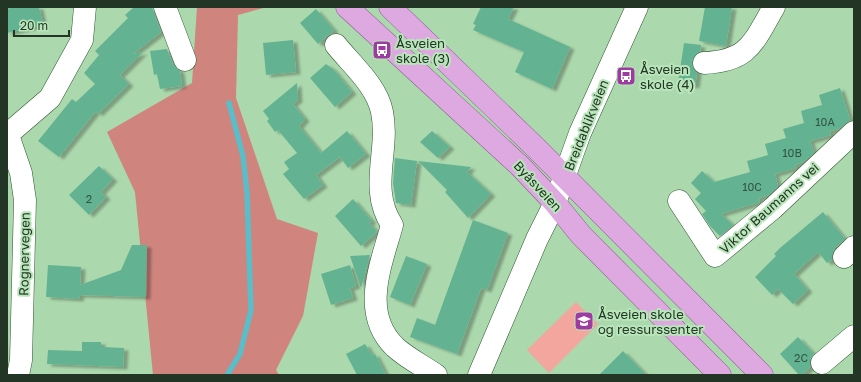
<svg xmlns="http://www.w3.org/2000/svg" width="861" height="382" font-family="'Golos Text',sans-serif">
<defs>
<filter id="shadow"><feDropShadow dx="4.5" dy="2.5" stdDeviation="1" flood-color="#0004"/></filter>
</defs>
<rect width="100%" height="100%" fill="#abd8ac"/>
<path fill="#f2a69e" d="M576,302L598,324L549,373L527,350Z"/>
<path fill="#cf847d" d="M197,7H267L238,15L236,98L277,219L318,233L303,316L276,370L279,375H153L135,192L107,132L192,83Z"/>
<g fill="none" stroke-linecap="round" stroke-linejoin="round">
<path stroke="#5abdc8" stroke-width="5.5" d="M227,375L240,354L251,310L247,193L243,156L229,103"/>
</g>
<path fill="#63b393" filter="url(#shadow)" d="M12,7H39L43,25L7,33V9Z
M134,7H152L161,32L133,54L143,52L120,75L129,84L98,114L96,111L59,157L38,141L72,99L76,102L95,84L84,73L99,55L95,51L128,18L125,15Z
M481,7H514L508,19L570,47L552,89L515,72L524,52L473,30L476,25L473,24Z
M705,7H732L726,46L699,41Z
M316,9L334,30L318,44L300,23Z
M293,40L296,72L266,75L263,43Z
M684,43L701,45L700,52L693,58L692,64L697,73L695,86L678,83Z
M167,49L173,65L180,71L182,86L160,89L157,74L154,75L150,51Z
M326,64L333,69L352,92L335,107L310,78Z
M297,83L298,100L293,104L305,119L299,126L321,153L347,131L366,154L348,168L340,157L316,175L323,185L304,199L283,174L289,169L284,162L297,153L278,130L275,132L267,121L269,119L263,111Z
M840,88L850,120L839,129L830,131L831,135L810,141L814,153L803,162L795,165L796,168L775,174L778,186L769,195L759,198L760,202L721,214L733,225L720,236L710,226L702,214L706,211L695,199L701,193L691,183L702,171L714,182L750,172L747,161L768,155L765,144L786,138L783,129L804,123L801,111L822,105L819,95Z
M432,131L450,147L438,158L420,142Z
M395,158L417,161L411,205L396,203L393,183Z
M418,161L471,167L467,172L491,194L468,218L445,192L447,190Z
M99,166L113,179L101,192L106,197L89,215L69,195Z
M353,199L372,221L369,223L377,232L361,246L335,216Z
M823,212L845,239L835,248L832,254V260L827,263L818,252L794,274L808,290L793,304L778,289L772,295L755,277L776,256L774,254L780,248Z
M473,220L508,233L487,290L481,288L457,354L410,337L417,318L435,325Z
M132,245H147L146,297L80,295L79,299L46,297L48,265L81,267L80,285L121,270Z
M370,255L361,288L350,256Z
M406,256L427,264L410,305L390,297Z
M350,265L356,286L350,288L353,298L331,305L321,274Z
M798,337L814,354L810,359V367L802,375H799L780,354Z
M82,342H101V347L124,348L123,367L47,364L48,350L82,351Z
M365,344L372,355L375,354L386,375H357L346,354Z
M623,351L646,375H599Z"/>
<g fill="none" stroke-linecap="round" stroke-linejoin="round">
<g stroke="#2e5631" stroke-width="23">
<path id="minor" d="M165,7L185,60
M336,45C352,65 377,86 382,112C390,151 368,188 392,225C381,265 360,313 395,347C407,358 423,366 436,375
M704,63C749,61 753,43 774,7
M7,135L50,98L82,40L85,7
M8,135L21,173L25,200L21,360L18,375
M679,201L715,256L772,209L854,132
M844,257L854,247
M822,363L854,336
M479,375L537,239L555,203L580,133L637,7"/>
</g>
<g stroke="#8e5a92" stroke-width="23">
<path id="major" d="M347,7L520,166L555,203L581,235L720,375
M390,7L535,147L762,375"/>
</g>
<use href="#minor" stroke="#fff" stroke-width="22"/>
<use href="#major" stroke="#dea8e1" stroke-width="22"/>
</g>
<defs>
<g id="bus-square" transform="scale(1)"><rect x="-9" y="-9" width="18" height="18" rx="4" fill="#9d3ba2" stroke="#b8e5b9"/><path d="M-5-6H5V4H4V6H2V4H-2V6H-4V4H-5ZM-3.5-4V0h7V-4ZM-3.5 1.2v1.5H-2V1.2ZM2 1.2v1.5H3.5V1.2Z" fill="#fff"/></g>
<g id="school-square" transform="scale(1)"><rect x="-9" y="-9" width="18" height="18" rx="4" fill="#9d3ba2" stroke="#b8e5b9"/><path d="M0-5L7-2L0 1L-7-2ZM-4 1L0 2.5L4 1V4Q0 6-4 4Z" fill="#fff"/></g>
</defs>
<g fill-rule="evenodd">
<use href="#bus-square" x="382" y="50"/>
<use href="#bus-square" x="626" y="76"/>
<use href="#school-square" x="584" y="321"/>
</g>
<g text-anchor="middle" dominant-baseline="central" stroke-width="4" stroke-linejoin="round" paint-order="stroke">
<g font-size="11" fill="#335440">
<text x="825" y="121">10A</text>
<text x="792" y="152">10B</text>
<text x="752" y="186">10C</text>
<text x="89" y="198">2</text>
<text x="801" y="357">2C</text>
</g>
<g font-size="13" fill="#233524" stroke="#b8e5b9" text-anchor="start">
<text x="396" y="43">Åsveien<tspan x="396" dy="15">skole (3)</tspan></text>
<text x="640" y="69">Åsveien<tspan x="640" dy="15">skole (4)</tspan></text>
<text x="598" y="314">Åsveien skole<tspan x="598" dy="15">og ressurssenter</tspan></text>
</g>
<g font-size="13" fill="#233524" stroke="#b8e5b9">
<text transform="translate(586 125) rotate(-68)">Breidablikveien</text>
<text transform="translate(538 186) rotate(47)">Byåsveien</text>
<text transform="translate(769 208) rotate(-42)">Viktor Baumanns vei</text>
<text transform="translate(24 254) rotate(-89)">Rognervegen</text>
</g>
</g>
<rect width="861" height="382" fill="none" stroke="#233524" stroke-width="16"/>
<path d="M14 30v6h55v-6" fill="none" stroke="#233524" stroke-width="2"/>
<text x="20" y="30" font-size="12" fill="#233524" stroke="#b8e5b9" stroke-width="3" paint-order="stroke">20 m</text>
</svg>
